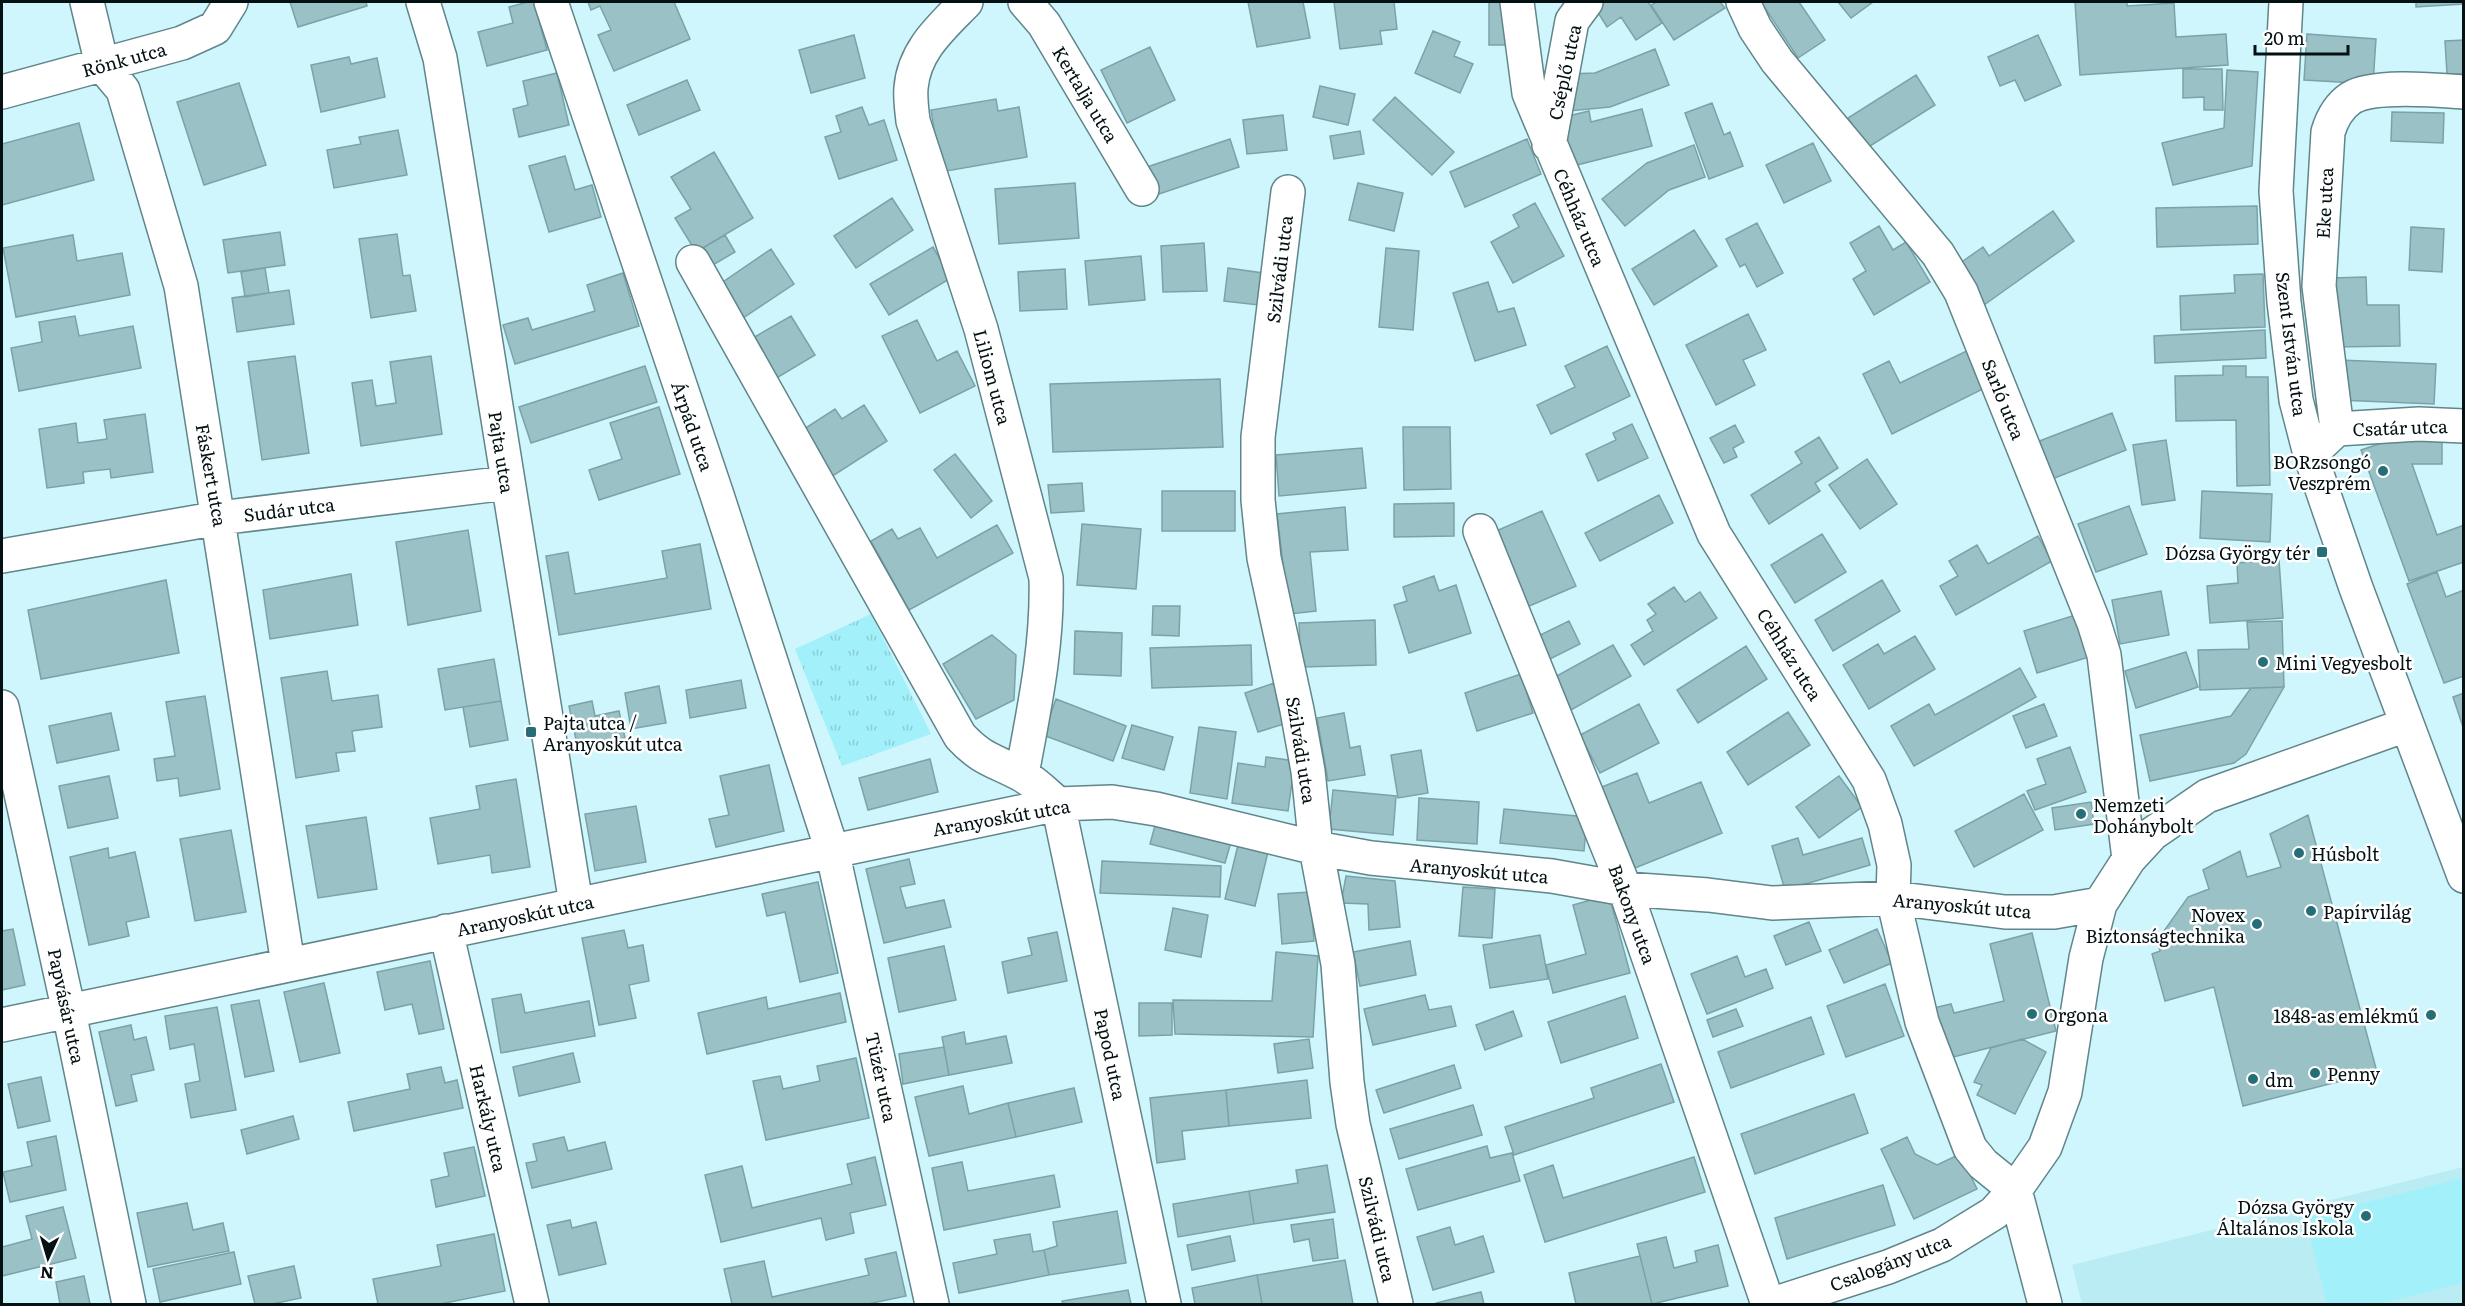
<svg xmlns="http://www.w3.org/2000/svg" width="2465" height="1306" font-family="Literata,serif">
<defs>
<pattern id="grass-tufts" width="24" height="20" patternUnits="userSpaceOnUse" patternTransform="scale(1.5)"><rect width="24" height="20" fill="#a2f0fa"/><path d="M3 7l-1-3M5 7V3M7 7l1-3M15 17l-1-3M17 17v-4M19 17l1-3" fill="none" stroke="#8acdd5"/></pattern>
</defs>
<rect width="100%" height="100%" fill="#cef6fc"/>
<path fill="#baecf3" d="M2463,1167V1304H2082L2072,1265Z"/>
<path fill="url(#grass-tufts)" d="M871,614L931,734L842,766L795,649Z"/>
<path fill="#a2f0fa" d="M2463,1178V1283L2378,1304H2327L2305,1218Z"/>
<path fill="#9ac1c6" stroke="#7ca2a8" stroke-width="1.5" d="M290,2H366L367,6L298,27Z
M528,2H534L547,50L487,66L478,32L513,23L509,7Z
M588,2H674L690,39L614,71L598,35L611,30L600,6L591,10Z
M1248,2H1303L1310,38L1257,47Z
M1334,2H1394L1397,29L1380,31L1382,44L1340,49Z
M1489,2H1511L1512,45H1489Z
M1594,2H1648L1662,23L1636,40L1621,17L1607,27L1592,3Z
M1657,2H1720L1725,8L1674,40L1651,5Z
M1761,2H1799L1825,40L1798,58Z
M1838,2H1873L1851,18Z
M2075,2H2127V6L2174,3L2176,37L2226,34L2228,65L2080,75Z
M2416,2H2464V4L2416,7Z
M1433,31L1460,42L1454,56L1473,64L1460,93L1415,73Z
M2307,34L2376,39L2373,84L2304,80Z
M854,35L865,78L811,93L799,50Z
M2038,35L2061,85L2025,101L2015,80L2000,86L1988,57Z
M2464,40V74H2447L2445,41Z
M1150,47L1175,100L1127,123L1101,70Z
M1655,49L1669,85L1610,107L1569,111L1567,74L1595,73Z
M349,57L351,64L377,58L385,97L321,112L311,65Z
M2183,69H2222L2223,110H2204V97L2183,98Z
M2227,70L2258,72L2252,166L2173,185L2162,143L2224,128Z
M557,73L569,125L519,137L513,109L528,105L523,81Z
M1916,75L1935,105L1867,148L1848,118Z
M687,80L700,110L639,135L627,105Z
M239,83L266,165L204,185L177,102Z
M1320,86L1355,94L1348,125L1313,117Z
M1395,97L1454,152L1432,175L1373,120Z
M996,99L998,111L1019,107L1027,157L941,172L931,110Z
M1712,103L1724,135L1730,132L1743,166L1709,179L1685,113Z
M862,107L869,125L884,120L897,160L839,179L825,137L841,132L836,116Z
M1642,109L1652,146L1573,166L1560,118L1589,111L1591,122Z
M2392,112L2444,113L2443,143L2391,141Z
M1283,115L1287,150L1247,154L1243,120Z
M79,123L94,180L2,205V144Z
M398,130L407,175L334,188L327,150L361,144L359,137Z
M1360,131L1364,154L1334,159L1330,136Z
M1230,139L1239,167L1153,196L1144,168Z
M1527,139L1541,174L1465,207L1450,172Z
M1813,143L1831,181L1784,203L1766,165Z
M1694,145L1705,177L1669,190L1625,226L1602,199L1647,163Z
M714,152L753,218L696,252L675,218L691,209L671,177Z
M565,156L575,190L592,185L601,217L549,232L529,166Z
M1075,183L1079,238L999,244L995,189Z
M1358,183L1403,193L1394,231L1349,220Z
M892,198L913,230L856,268L834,236Z
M1535,203L1564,256L1513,283L1491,242L1519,227L1513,215Z
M2257,206L2258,244L2157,247L2156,208Z
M2053,211L2074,241L1984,305L1956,266L1983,247L1989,256Z
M1757,223L1783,273L1757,287L1745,264L1740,267L1726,239Z
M1879,226L1893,250L1906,242L1930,282L1874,315L1853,279L1866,271L1850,243Z
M2411,227L2444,229L2442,272L2409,270Z
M1694,230L1717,266L1654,305L1632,269Z
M280,232L285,265L228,273L223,240Z
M397,234L403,276L410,275L416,311L371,318L359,239Z
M73,235L77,261L122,253L130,295L16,317L3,248Z
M725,235L735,252L706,269L696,252Z
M1204,243L1207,291L1163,292L1161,246Z
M933,247L951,278L889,315L870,284Z
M1386,248L1419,251L1413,330L1379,327Z
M771,249L794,284L743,318L720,284Z
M1141,256L1145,300L1089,305L1085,261Z
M265,268L269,293L245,297L241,272Z
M1228,268L1263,273L1259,305L1224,301Z
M1065,269L1067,309L1020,311L1018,272Z
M623,273L639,326L515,364L503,325L528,318L532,330L595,311L587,285Z
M2263,274L2265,327L2181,330L2180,296L2235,293L2234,275Z
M2366,277L2367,305H2399L2400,346L2332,347L2331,278Z
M1488,282L1498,312L1514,308L1526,345L1475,361L1453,293Z
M289,290L294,324L237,332L232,298Z
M1748,314L1766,350L1743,360L1755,385L1716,405L1686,345Z
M75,316L79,336L133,326L141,368L19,391L11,348L42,342L39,322Z
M791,316L815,355L775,379L751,339Z
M917,320L937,361L957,351L975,386L920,413L882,336Z
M2265,330L2266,358L2155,363L2154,336Z
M1607,346L1630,396L1551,434L1537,405L1575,387L1565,366Z
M1973,348L1991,385L1892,434L1863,374L1889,361L1900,383Z
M295,356L309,453L262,460L248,362Z
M431,356L442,434L361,446L352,383L372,380L376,406L396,403L390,362Z
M2339,360L2436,364L2434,404L2338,400Z
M645,366L657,402L531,443L519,407Z
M2223,366H2246V377H2268L2270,485L2237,486L2236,420L2176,421L2175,376L2223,375Z
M1220,379L1223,447L1053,452L1050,384Z
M864,405L887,441L831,477L801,431L835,409L842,419Z
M659,407L680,474L599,500L589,470L622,459L610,423Z
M2112,413L2126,450L2052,479L2037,442Z
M145,414L153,472L111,478L110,469L83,472L84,483L47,488L39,429L76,423L78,443L107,439L104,420Z
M1632,424L1648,458L1598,481L1586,454L1616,440L1613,433Z
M1735,425L1744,442L1733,448L1737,457L1724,463L1710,438Z
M1403,427H1450L1451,489L1404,490Z
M2402,436H2442V464H2412L2437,535L2464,525V562L2409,581L2361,450Z
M1819,437L1838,468L1815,483L1820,491L1769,524L1751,495L1802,463L1795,452Z
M2166,440L2175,500L2142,505L2133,445Z
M1362,448L1366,488L1279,496L1276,455Z
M955,454L992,501L971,518L934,470Z
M1867,459L1897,504L1860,529L1829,485Z
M1082,483L1084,511L1051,513L1048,485Z
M1162,491H1235V531H1162Z
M2202,491L2272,494L2270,542L2200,538Z
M1659,495L1673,523L1600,561L1585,533Z
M1454,503V536L1394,537V504Z
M2129,506L2147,554L2096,572L2078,524Z
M1345,507L1348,550L1310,552L1316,611L1289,614L1277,514Z
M1542,511L1576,586L1527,607L1494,532Z
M1082,524L1141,529L1136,589L1077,585Z
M997,525L1013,553L909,610L871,541L892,529L898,539L920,528L937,558Z
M468,530L481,611L408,625L396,542Z
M1822,534L1846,572L1795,603L1771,565Z
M2038,536L2052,561L1956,615L1940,586L1958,576L1949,561L1977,545L1988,564Z
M700,544L711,609L559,635L546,556L568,552L575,594L667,578L662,551Z
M2279,560L2283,618L2210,623L2207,586L2238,583L2237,563Z
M2437,572L2446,597L2464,590V676L2444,683L2407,584Z
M351,574L358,625L270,639L263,590Z
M1434,576L1439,591L1456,585L1471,633L1409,653L1394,605L1407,601L1403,587Z
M166,580L179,653L41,679L28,610Z
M1882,580L1900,611L1833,651L1815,620Z
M1674,587L1685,602L1700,592L1717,618L1644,665L1631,645L1653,631L1647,620L1656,614L1648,604Z
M2161,591L2169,635L2120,644L2112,600Z
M1153,606H1180L1179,636L1152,635Z
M2079,614L2092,656L2037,673L2024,631Z
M1375,620L1376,665L1301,667L1299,623Z
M1569,621L1580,644L1548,660L1536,637Z
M2282,621L2284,687L2200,690L2198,650L2249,649L2247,622Z
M1075,631L1122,633L1121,676L1074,674Z
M992,635L1016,655L1014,700L976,719L943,664Z
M1915,636L1935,669L1869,709L1843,665L1878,644L1884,654Z
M1251,645L1252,685L1152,688L1150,648Z
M1613,645L1631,676L1571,710L1553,678Z
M1746,646L1767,679L1698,723L1677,690Z
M2186,652L2198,687L2136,708L2125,671Z
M494,659L501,701L445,710L438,669Z
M2020,668L2036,697L1914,766L1891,726L1929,704L1935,715Z
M327,671L332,701L378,695L382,727L352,731L355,751L336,753L339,771L296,778L281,678Z
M1521,674L1533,713L1477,731L1465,693Z
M741,680L746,708L690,718L686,690Z
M1274,683L1287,723L1258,732L1245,693Z
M659,686L666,723L631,729L625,693Z
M2284,687L2246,754L2234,763L2150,781L2140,735L2231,716L2251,688Z
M2464,693V730L2453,697Z
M205,696L220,789L180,796L178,778L157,781L154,759L175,756L166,702Z
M1056,699L1126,726L1113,761L1043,735Z
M501,701L508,740L470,747L463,707Z
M592,701L595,716L619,711L625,738L578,749L569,706Z
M1639,704L1659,743L1600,773L1580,735Z
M2044,704L2057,736L2026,748L2013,716Z
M1788,712L1810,745L1748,785L1727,752Z
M111,713L119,750L57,763L49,726Z
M1344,713L1350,748L1360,746L1365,775L1328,781L1317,718Z
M1132,725L1173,737L1164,770L1122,758Z
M1199,727L1236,732L1227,799L1190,793Z
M2070,747L2086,792L2035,810L2027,791L2046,784L2037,759Z
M1421,750L1428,793L1398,798L1391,755Z
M1266,757L1295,761L1288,811L1232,803L1238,763L1265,767Z
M930,759L938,792L868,810L859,778Z
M769,765L784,831L716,847L709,819L729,815L720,776Z
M1637,773L1649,803L1701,782L1722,833L1635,868L1602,787Z
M109,776L118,818L68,828L59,786Z
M1839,776L1862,807L1819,838L1796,807Z
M516,779L530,867L492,873L490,855L438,864L430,818L480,809L476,786Z
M1333,790L1396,796L1393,835L1329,829Z
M2024,794L2043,830L1974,867L1955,831Z
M1419,798L1479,802L1477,844L1417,840Z
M2091,802L2094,824L2055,830L2052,808Z
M636,806L646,862L595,871L585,814Z
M1504,809L1587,817L1584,851L1500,843Z
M2308,815L2377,1072L2243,1106L2214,987L2165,1001L2152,954L2160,951L2157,941L2188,897L2209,889L2203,870L2240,851L2247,877L2281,867L2270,834Z
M366,817L377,889L318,898L306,826Z
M1156,822L1231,842L1225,863L1150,844Z
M231,830L246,912L195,921L180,839Z
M1798,838L1803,855L1862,838L1870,865L1785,890L1772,846Z
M1238,845L1268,852L1255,906L1225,899Z
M108,848L109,858L135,852L149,917L126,922L129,936L89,945L70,857Z
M909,859L915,884L900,887L906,908L944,900L951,927L884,943L866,869Z
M1102,861L1221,866L1220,897L1100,893Z
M1346,876L1395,881L1400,927L1369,930L1368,904L1341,903Z
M818,882L838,973L800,982L785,912L767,916L762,894Z
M1463,887L1495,889L1492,938L1459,936Z
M1310,892L1314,941L1282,944L1278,894Z
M1609,895L1630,973L1553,993L1546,965L1586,954L1573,905Z
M1173,908L1208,915L1201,957L1165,950Z
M1809,922L1821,951L1786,965L1774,936Z
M13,929L25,985L2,990V931Z
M1877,929L1892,963L1844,983L1829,950Z
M624,930L628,948L643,945L649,981L629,985L636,1018L599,1025L582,938Z
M1057,932L1067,981L1008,993L1002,962L1032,955L1028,938Z
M2032,933L2056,1031L1941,1060L1929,1009L1951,1004L1954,1013L2004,1001L1990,944Z
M1540,935L1548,979L1490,988L1483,945Z
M1410,941L1416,975L1360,986L1353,952Z
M944,946L956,1000L899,1012L888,958Z
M1276,952L1318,956L1313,1037L1175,1034L1173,1000L1272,1001Z
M1737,956L1745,977L1766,969L1773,988L1707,1014L1691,974Z
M430,961L444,1029L419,1034L412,1004L385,1010L377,972Z
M324,983L340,1053L300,1062L284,992Z
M1885,984L1904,1036L1846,1057L1827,1006Z
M840,993L846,1022L707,1054L698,1013L766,997L768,1009Z
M521,994L525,1013L589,1001L595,1036L501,1053L492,999Z
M1425,995L1429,1010L1451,1006L1456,1026L1373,1045L1364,1009Z
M1625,996L1638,1038L1561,1063L1548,1022Z
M259,1000L274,1071L245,1077L231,1005Z
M1139,1003H1172V1035L1139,1036Z
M217,1007L236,1110L191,1118L185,1084L200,1081L194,1044L170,1049L165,1016Z
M1736,1009L1743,1026L1713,1037L1707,1020Z
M1513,1011L1522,1036L1485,1050L1476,1025Z
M1811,1017L1824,1054L1731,1088L1718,1052Z
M131,1025L134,1040L146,1037L154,1070L131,1075L137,1101L116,1106L99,1032Z
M964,1032L966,1044L1006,1036L1012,1063L949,1075L942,1037Z
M1309,1039L1313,1068L1278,1073L1274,1044Z
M2022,1039L2046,1052L2015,1114L1977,1095L1982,1085L1974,1082L1991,1048Z
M944,1047L949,1075L903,1084L899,1054Z
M573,1053L580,1082L519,1096L513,1067Z
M856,1058L869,1118L766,1140L753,1081L780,1076L783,1089L820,1081L817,1066Z
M1661,1064L1674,1102L1514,1155L1505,1127L1594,1098L1591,1088Z
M1454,1065L1461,1088L1384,1113L1376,1090Z
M441,1067L445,1083L457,1080L463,1108L354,1131L348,1102L410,1089L407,1074Z
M41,1077L50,1121L18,1128L8,1084Z
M1307,1080L1311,1118L1229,1126L1226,1090Z
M963,1086L969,1114L1008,1103L1016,1137L929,1156L915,1097Z
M1074,1088L1082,1122L1016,1137L1008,1103Z
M1226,1090L1229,1126L1182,1131L1185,1159L1157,1163L1150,1098Z
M1854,1094L1868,1133L1755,1174L1741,1134Z
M1473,1105L1482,1135L1399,1159L1390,1129Z
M293,1116L299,1139L247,1154L241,1130Z
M56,1136L66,1190L10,1202L3,1172L32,1166L27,1142Z
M564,1137L568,1151L605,1142L612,1169L532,1188L526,1163L537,1161L533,1144Z
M1907,1137L1915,1154L1937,1165L1960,1154L1977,1189L1914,1219L1881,1149Z
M1487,1146L1490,1158L1512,1153L1520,1181L1418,1210L1406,1169Z
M474,1147L485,1196L436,1207L431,1180L449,1176L444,1153Z
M875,1157L886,1205L850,1213L854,1233L826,1240L821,1218L721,1242L705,1175L742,1166L752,1208L852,1184L847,1164Z
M1694,1157L1705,1192L1545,1242L1524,1175L1553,1165L1563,1198Z
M962,1162L968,1191L1054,1175L1060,1207L944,1230L932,1168Z
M1327,1165L1335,1212L1254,1224L1249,1191L1298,1183L1296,1170Z
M1883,1185L1895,1225L1787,1259L1775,1218Z
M1249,1191L1254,1224L1178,1237L1173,1204Z
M187,1203L193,1230L223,1223L229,1251L148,1267L137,1213Z
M63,1207L76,1258L2,1276V1247L32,1239L26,1216Z
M1117,1211L1126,1263L1049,1275L1044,1250L1057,1246L1053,1222Z
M1333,1219L1338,1258L1313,1261L1309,1239L1294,1242L1291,1225Z
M570,1220L572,1228L596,1222L606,1264L559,1275L547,1225Z
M1450,1227L1455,1245L1483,1236L1494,1272L1433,1290L1417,1237Z
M494,1234L505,1291L440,1304H378L373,1279L441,1266L437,1245Z
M1030,1234L1033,1252L1044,1250L1049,1275L959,1293L953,1263L997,1254L994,1240Z
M1230,1236L1235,1261L1192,1270L1187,1245Z
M1666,1237L1674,1268L1697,1262L1695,1251L1718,1245L1728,1286L1652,1304L1637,1244Z
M234,1252L241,1284L160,1302L153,1269Z
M896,1252L906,1296L868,1304H732L724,1269L764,1261L772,1297L869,1275L865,1259Z
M1640,1256L1652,1304H1576L1569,1273Z
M1345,1260L1353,1304H1262L1257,1275Z
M294,1266L301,1298L272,1304H255L248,1276Z
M1257,1275L1262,1304H1195L1192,1288Z
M84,1276L90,1304H60L56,1282Z
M1128,1290L1131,1304H1063L1062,1301Z
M1481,1292L1484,1304H1436V1303Z"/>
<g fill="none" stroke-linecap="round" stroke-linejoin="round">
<g stroke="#60858a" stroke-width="36">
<path id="minor" d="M87,2L102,65L123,90L181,286L288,964
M423,2L440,58L576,904
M551,2L717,495L832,850L932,1304
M966,2C942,27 914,50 911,88C910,99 912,111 913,121L981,329L1046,578C1048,645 1034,709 1022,774
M1025,2L1044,24L1142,189
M1517,2L1529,93L1714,534L1869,780L1885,824L1894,865L1893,898L1922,1022L1970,1148L1983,1164L2015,1190L2045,1304
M1743,2L1755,28L1777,61L1938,254L1961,292L2094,623L2104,655L2129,859
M2286,2L2276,191L2284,302L2296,400L2310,454L2356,588L2464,876
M2,92L182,43L215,28L231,2
M1549,145L1572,21L1586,2
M1288,192L1258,437V500L1264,558L1297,710L1308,771L1316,848L1338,964L1347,1082L1353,1124L1396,1304
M693,262L960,736C982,760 994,760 1020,774C1034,781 1046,794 1058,804L1164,1304
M2337,429L2319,286L2328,132C2332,119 2339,106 2351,98C2374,84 2436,90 2464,92
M2320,445L2337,429L2419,424L2464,426
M1480,531L1625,889L1768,1304
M2,556L219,518L507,483
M2,707L69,1012L129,1304
M446,931L532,1304
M2,1025L1058,804L1112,802L1156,809L1316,848L1371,858L1552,876L1625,889L1708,895L1772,903L1893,898L2005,912H2054L2100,904
M1773,1304L1888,1267L1942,1245L1994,1213L2015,1190L2045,1147L2065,1092L2086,958L2100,904L2129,859L2152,834L2207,796L2406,725"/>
</g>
<use href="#minor" stroke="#fff" stroke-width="33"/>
</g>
<g fill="#256e78" stroke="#fff" stroke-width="2">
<circle cx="2383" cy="471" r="6"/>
<rect x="2316" y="546" width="12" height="12" rx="3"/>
<circle cx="2263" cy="662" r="6"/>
<rect x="525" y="726" width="12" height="12" rx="3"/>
<circle cx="2081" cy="814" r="6"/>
<circle cx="2299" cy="853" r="6"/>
<circle cx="2311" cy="911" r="6"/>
<circle cx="2257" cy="924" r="6"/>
<circle cx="2032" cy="1014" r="6"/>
<circle cx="2431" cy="1015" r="6"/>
<circle cx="2315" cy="1073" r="6"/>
<circle cx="2253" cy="1079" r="6"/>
<circle cx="2366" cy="1216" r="6"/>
</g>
<g text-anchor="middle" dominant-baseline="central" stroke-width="5" stroke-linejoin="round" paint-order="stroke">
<g font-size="18" fill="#041113" stroke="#fff">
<text transform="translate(124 59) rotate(-15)">Rönk utca</text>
<text transform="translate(1564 72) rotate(-78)">Cséplő utca</text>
<text transform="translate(1086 94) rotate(59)">Kertalja utca</text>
<text transform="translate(2324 203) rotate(-87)">Eke utca</text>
<text transform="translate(1580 217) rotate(67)">Céhház utca</text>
<text transform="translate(1279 269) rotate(-83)">Szilvádi utca</text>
<text transform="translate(2292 344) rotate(83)">Szent István utca</text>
<text transform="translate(993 377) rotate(75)">Liliom utca</text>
<text transform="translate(2004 399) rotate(68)">Sarló utca</text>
<text transform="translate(693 426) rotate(71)">Árpád utca</text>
<text transform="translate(2400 427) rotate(-2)">Csatár utca</text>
<text transform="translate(502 452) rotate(81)">Pajta utca</text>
<text transform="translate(212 475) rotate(80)">Fáskert utca</text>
<text transform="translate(289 509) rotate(-7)">Sudár utca</text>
<text transform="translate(1790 654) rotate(58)">Céhház utca</text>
<text transform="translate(1302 750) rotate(81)">Szilvádi utca</text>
<text transform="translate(1001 817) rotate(-10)">Aranyoskút utca</text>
<text transform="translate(1479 870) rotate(5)">Aranyoskút utca</text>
<text transform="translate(1962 905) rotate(5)">Aranyoskút utca</text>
<text transform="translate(1633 914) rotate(70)">Bakony utca</text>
<text transform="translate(525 915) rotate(-12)">Aranyoskút utca</text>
<text transform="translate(67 1006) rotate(78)">Papvásár utca</text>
<text transform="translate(1111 1054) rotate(78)">Papod utca</text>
<text transform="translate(882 1077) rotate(78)">Tüzér utca</text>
<text transform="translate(489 1118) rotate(77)">Harkály utca</text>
<text transform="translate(1378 1229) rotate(77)">Szilvádi utca</text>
<text transform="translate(1890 1262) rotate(-21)">Csalogány utca</text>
</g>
<g font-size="18" fill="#041113" stroke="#fff" text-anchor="start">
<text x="2371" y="461" text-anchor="end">BORzsongó<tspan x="2371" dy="21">Veszprém</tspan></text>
<text x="2310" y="552" text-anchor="end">Dózsa György tér</text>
<text x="2275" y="662">Mini Vegyesbolt</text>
<text x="543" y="722">Pajta utca /<tspan x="543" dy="21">Aranyoskút utca</tspan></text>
<text x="2093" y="804">Nemzeti<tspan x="2093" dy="21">Dohánybolt</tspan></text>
<text x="2311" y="853">Húsbolt</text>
<text x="2323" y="911">Papírvilág</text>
<text x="2245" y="914" text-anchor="end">Novex<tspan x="2245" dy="21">Biztonságtechnika</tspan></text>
<text x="2044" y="1014">Orgona</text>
<text x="2419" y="1015" text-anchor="end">1848-as emlékmű</text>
<text x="2327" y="1073">Penny</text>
<text x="2265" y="1079">dm</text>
<text x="2354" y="1206" text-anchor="end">Dózsa György<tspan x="2354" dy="21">Általános Iskola</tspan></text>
</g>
</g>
<rect width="2465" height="1306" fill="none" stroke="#041113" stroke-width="6"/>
<g transform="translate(48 1258) rotate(184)" stroke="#ffffff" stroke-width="4.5" paint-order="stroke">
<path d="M0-4.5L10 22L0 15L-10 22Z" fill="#041113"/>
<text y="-9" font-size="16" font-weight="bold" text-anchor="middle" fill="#041113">N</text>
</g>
<path d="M2255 45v9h93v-9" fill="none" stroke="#041113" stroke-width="3"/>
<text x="2264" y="45" font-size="18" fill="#041113" stroke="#ffffff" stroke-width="4.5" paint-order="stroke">20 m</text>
</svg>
